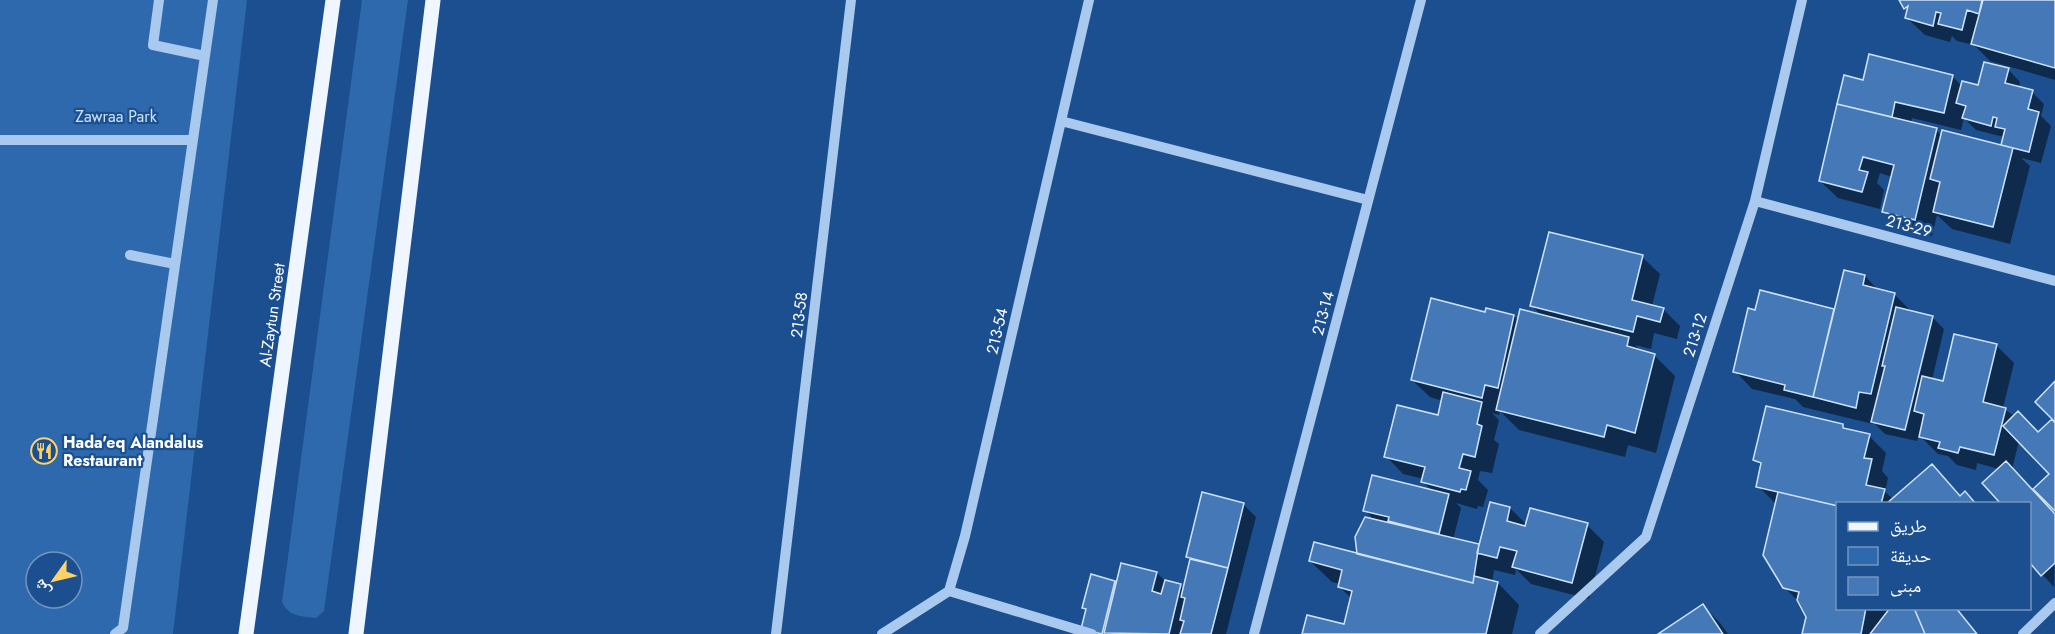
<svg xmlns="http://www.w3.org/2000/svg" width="2055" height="634" font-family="Jost,'Noto Naskh Arabic',sans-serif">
<rect width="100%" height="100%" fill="#1b4f8f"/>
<path fill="#2e69ad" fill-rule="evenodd" d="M0,0H247L173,634H0ZM36,562H72V598H36Z
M362,0H408L324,611L316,618C301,616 289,617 282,602Z"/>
<path fill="#0007" fill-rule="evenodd" d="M1901,0H2055V80L1990,61L1974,45L1957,41L1952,36L1950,42L1925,35L1907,18L1909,12Z
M2008,69L2020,82L2019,88L2032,92L2044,104L2041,116L2051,126L2041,163L2021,158L2030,166L2010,244L1952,229L1937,215L1932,236L1901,229L1884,211L1892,177L1880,173L1877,183L1884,190L1880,209L1838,198L1820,181L1846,77L1864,82L1952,76L1962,86L1979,87ZM1912,118L1961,130L1964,118L1976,130L2004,137L2002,146L1942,136L1936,130L1911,123Z
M1642,257L1660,274L1652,306L1663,309L1680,326L1677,339L1654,333L1651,349L1635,345L1642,352L1654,355L1675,376L1656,453L1628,445L1625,457L1519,430L1500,411L1499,415L1492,413L1499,420L1494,440L1499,444L1492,473L1480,471L1478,480L1488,490L1483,507L1478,506L1477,509L1456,503L1461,508L1453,540L1480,546L1510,508L1527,525H1587L1604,542L1589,599L1531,584L1516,569L1515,575L1494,570L1492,582L1498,583L1519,605L1512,634H1303L1345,626L1352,599L1340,587L1341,584L1332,582L1310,561L1359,555L1356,542L1359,530L1375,521L1365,510L1433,492L1423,482L1424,479L1403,474L1386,456L1439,417L1443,401L1430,397L1412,380L1486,313L1514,316L1519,321L1543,317L1532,306Z
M1865,276L1879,291L1894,294L1912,312L1932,317L1944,329L1932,380L1944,383L1955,336L1997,346L2014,363L2003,408L2038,434L2055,425V509L2051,474L2019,441L2012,469L2055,515L2054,587L2030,561V504L1999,469L1977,463L1976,470L1957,465L1948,456L1938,454L1919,435L1917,441L1885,434L1873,422V424L1803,407L1795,399L1752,389L1735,371L1756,312L1761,292L1835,310Z
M1842,425L1848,431L1869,436L1886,453L1882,471L1888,478L1885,492L1893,499L1932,466L1961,497L1975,504H1838V608H1956L1977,634H1803L1807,617L1800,603L1784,587L1776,504L1758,486L1762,467L1755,460Z
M1243,504L1256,517L1226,634H1088L1087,610L1084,607L1114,582L1117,585L1157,573L1165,581L1180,586L1184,590L1191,561L1187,557Z
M1703,606L1720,623L1728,634H1661Z"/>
<path fill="#4478b7" stroke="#cfe3fa" stroke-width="1.5" d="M1899,0H1982L1979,14L1967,10L1962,30L1938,24L1941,13L1936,12L1933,26L1905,18L1908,6L1904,9Z
M1983,0H2055V68L1971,44Z
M1869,54L1953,75L1944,113L1895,102L1892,117L1837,104L1844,75L1863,80Z
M1984,62L2009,68L2005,83L2033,90L2028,109L2039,112L2029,152L2001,145L2005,129L1995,127L1997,118L1993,117L1991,126L1962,118L1966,106L1956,103L1962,81L1978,85Z
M1837,104L1937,128L1915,220L1882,212L1894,165L1863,157L1859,170L1868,172L1862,192L1819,181Z
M1942,130L2013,148L1993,227L1933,212L1940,182L1930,179Z
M1549,232L1643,255L1632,300L1664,308L1660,322L1637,316L1633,332L1530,306Z
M1844,270L1865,275L1863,285L1895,293L1871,394L1859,392L1856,408L1813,397Z
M1760,290L1834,309L1813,397L1784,390L1785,385L1733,372L1748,308L1755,310Z
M1431,298L1485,312L1486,308L1514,315L1498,388L1485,385L1482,398L1411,380Z
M1896,307L1933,316L1905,430L1871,422L1885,366H1882Z
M1520,309L1629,337L1627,346L1655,354L1635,433L1607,425L1604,437L1496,410Z
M1954,334L1997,344L1983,402L2006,408L1994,455L1960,447L1958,453L1938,448L1940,442L1919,437L1924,414L1914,411L1922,376L1943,381Z
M2055,381V422L2035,402Z
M1443,392L1482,402L1477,424L1482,426L1475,457L1463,454L1459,468L1471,471L1466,490L1461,489L1460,492L1421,482L1425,467L1384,457L1397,405L1438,415Z
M1766,406L1843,424V428L1870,434L1864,458L1872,459L1866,485L1885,489L1881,504H1838V506L1756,487L1761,463L1753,460Z
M2018,411L2038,432L2052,419L2055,423V511L2033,489L2049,474L2003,426Z
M2006,461L2055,514V563L2041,576L2030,563V504H2001L1982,483Z
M1932,464L1960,496L1965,491L1976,504H1886Z
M1372,475L1449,494L1439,534L1388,521L1389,517L1363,511Z
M1202,492L1244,503L1228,568L1186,557Z
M1778,492L1838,506V608H1866L1861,634H1802L1806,617L1797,600L1799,592L1783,588L1763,555Z
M1490,502L1510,507L1507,521L1525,526L1530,508L1588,523L1572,583L1512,567L1517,551L1500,547L1497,558L1477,553Z
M1365,517L1479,544L1473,583L1357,554L1355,537Z
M1314,542L1473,583L1474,576L1498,582L1486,634H1302L1307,615L1344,624L1352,591L1338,587L1342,570L1309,561Z
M1190,559L1228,568L1211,634H1180L1184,621L1180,620L1185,598L1181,597Z
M1121,563L1157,572L1152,591L1161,594L1165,580L1181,584L1169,634L1104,633Z
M1091,574L1115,581L1102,634L1081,629L1086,609L1082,608Z
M1703,604L1723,634H1658Z
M1890,608H1914L1925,634H1870Z
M1914,608H1956L1977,634H1925Z"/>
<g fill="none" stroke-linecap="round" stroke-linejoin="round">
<path stroke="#a9c9ee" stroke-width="10" d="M159,0L153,45L205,56
M1061,121L1368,200
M0,140H192
M1755,201L2055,281
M130,255L175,264
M949,591L1092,634
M115,634L123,628L213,0
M776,634L851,0
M882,634L949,591L965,536L1089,0
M1254,634L1421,0
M1540,634L1646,537L1755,201L1802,0
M2023,634L2055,603"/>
<path stroke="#f0f6ff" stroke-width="15" d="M246,634L333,0
M356,634L433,0"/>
</g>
<defs>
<g id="restaurant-ring" transform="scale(1.35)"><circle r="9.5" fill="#1b4f8f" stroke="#ffd166" stroke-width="1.5"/><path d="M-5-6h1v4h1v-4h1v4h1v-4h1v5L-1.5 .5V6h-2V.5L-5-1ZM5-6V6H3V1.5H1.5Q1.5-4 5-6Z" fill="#ffd166"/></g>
</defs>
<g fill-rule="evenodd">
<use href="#restaurant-ring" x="44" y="451"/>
</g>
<g text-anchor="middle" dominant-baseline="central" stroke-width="4.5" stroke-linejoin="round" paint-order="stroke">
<g font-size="16" fill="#cfe3fa" stroke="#1b4f8f">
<text x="116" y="116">Zawraa Park</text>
</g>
<g font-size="16" fill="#fff" stroke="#1b4f8f">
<text transform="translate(1909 226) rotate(15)">213-29</text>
<text transform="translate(1323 313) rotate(-75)">213-14</text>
<text transform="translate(272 315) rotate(-82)">Al-Zaytun Street</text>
<text transform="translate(799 315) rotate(-83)">213-58</text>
<text transform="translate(997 331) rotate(-77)">213-54</text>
<text transform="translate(1695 335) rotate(-72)">213-12</text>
</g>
<g font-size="16" font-weight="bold" fill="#fff" stroke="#1b4f8f" text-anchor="start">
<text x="63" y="442">Hada'eq Alandalus<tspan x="63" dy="18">Restaurant</tspan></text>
</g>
</g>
<rect x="1836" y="502" width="195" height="108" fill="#1b4f8f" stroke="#7695bc" stroke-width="1.5"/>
<rect x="1848" y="522" width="30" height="9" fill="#f0f6ff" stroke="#7695bc" stroke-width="1.5"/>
<text x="1890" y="532" font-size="18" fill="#ffffff">طريق</text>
<rect x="1848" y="547" width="30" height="18" fill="#2e69ad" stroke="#7695bc" stroke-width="1.5"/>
<text x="1890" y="562" font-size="18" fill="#ffffff">حديقة</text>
<rect x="1848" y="577" width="30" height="18" fill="#4478b7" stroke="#7695bc" stroke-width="1.5"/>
<text x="1890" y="592" font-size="18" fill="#ffffff">مبنى</text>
<g transform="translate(54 580) rotate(236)"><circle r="28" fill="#1b4f8f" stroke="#7695bc" stroke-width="1.5"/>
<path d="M0-4.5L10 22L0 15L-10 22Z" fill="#ffd166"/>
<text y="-9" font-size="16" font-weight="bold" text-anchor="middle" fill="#ffffff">ش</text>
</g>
</svg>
